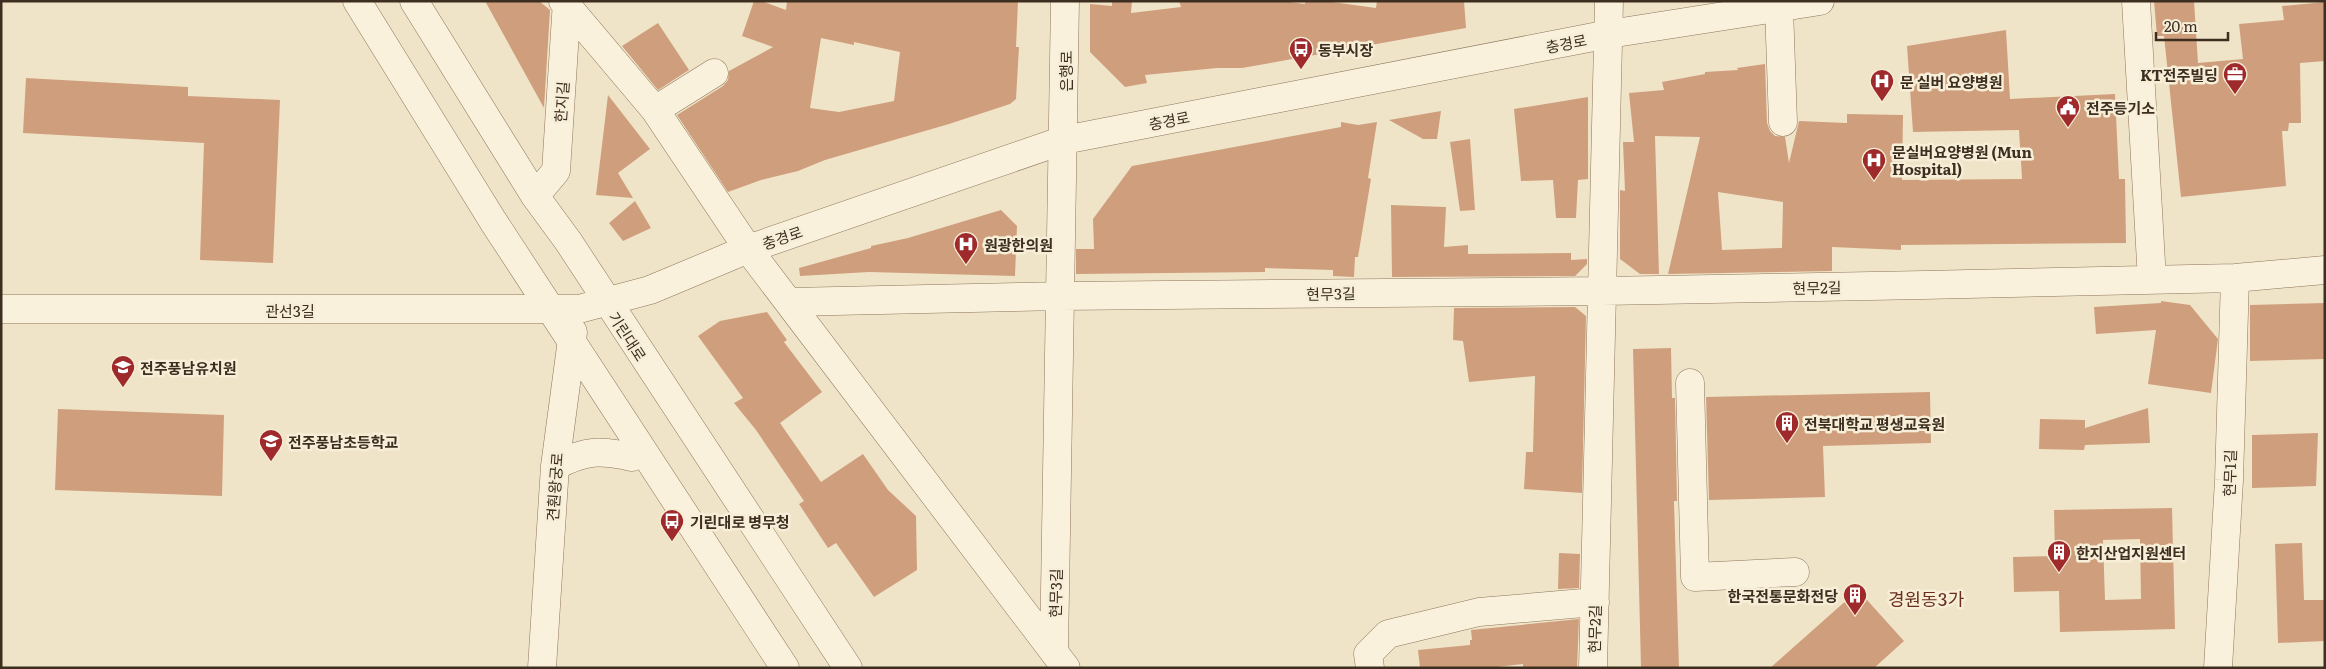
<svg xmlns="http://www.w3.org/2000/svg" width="2326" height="669" font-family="Literata,'Noto Sans KR',serif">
<rect width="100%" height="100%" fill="#f0e4c8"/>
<path fill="#cf9f7d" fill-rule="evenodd" d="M485,1H539L550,10L544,108Z
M754,1H761L786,10L787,1H1018L1016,47H1019L1016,99L1010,104L949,124L825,160L798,171L761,180L728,192L677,115L723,86L728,80L729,71L773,47L742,36ZM821,38L854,45V42L900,52L894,101L839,112L810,108Z
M1112,1H1132L1131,13L1181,7L1179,1H1282L1305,4V1H1325L1376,8L1377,1H1464L1466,28L1242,68H1217L1145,75L1147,83L1125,87L1090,52V4L1112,6Z
M2154,1H2194L2198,63L2243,59L2239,24L2284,20L2282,6L2325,2V61L2300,63L2301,123H2289L2288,131H2282L2286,186L2181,197L2164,36H2157Z
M658,23L689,70L658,90L622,46Z
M2006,30L2010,99L2115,94L2119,179H2125L2126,243L1901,245V250L1832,247V271L1668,274L1700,137L1655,136L1659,274H1640L1620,259V190L1625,191L1623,142H1634L1629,93L1664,90L1662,82L1705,74V72L1738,70L1737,68L1765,64L1767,123L1770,131L1775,136L1785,137L1789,163L1799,121L1847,123V114L1903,115L1902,180L2022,179L2019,130L1913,132L1907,46ZM1718,192L1783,202L1782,248L1722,250Z
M26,78L188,87V96L280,100L273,263L200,260L204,143L23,133Z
M608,95L650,149L618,173L633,198L596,195Z
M1588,97V179L1578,180L1576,218H1556L1553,180L1521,181L1514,109Z
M1441,111L1437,139H1423L1389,120Z
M1341,122L1358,125L1377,122L1368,178L1371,179L1358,257H1355L1354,277L1333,276V270L1265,268V272L1076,274V249H1094L1093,219L1132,166L1341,127Z
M1470,139L1475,210L1460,211L1450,142Z
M635,201L651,228L623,241L609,223Z
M1391,205L1446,207L1444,247L1468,245V254L1571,253V260L1587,259V264L1575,276L1392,277Z
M1001,210L1017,226L1015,276L869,272L800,276L799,268L871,248V246L908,238Z
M2161,301L2190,305L2218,339L2211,393L2148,384L2156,330L2096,334L2094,307L2161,303Z
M2325,303V359L2250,361V305Z
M1575,307L1586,316L1582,493L1524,489L1526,452H1533L1535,376L1469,382L1463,341L1453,340L1454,308Z
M767,312L787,340L784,342L822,392L780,423L821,482L863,454L888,490L916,516L917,570L874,597L836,543L828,548L799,504L804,501L756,430L734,403L743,398L698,336L720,321Z
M1671,348L1672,398H1675L1677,501H1674L1679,668H1641L1633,349Z
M1930,392L1931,443L1823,446L1825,497L1709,500L1706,397Z
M2148,408L2150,443L2085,445L2084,450L2039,449L2040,419L2085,420V428Z
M58,409L224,415L222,496L55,490Z
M2318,433L2316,486L2252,488V435Z
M2172,508L2175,629L2060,632L2059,591L2014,592L2013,557L2055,556L2054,510ZM2140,539L2141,599L2105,600L2103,540Z
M2302,543L2304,600H2325V641L2278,643L2275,544Z
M1559,553L1580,554L1579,588L1558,589Z
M1858,590L1904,641L1874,668H1770Z
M1579,619L1577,668H1523V664L1488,668H1420L1418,650L1470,645V640H1472L1471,630Z"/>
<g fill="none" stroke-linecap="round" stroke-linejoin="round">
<g stroke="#8d765c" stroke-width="29">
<path id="minor" d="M357,1L493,221L785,668
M414,1L535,196L568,241L848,668
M563,1L655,110L748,249L1066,668
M2136,1L2152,280
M1779,8L1783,122
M655,110L714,73
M535,196L556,171L567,1
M790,302L1060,296L1603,291L1924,285L2235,278L2325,270
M1,309H579L650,290L748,249L1064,140L1609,34L1820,1
M1690,383L1695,577L1795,572
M555,466C586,450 599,450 632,457L641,449
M1054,651L1065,1
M542,668L555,466L573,332
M1370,668L1368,654L1388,634L1479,612L1595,602
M1593,668L1609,1
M2218,668L2229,480L2235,278"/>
</g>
<use href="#minor" stroke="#faf1dc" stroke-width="28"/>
</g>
<defs>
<g id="bus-pin" transform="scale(1.25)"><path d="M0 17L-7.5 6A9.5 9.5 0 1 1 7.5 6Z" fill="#9e2a2b" stroke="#f7eed8"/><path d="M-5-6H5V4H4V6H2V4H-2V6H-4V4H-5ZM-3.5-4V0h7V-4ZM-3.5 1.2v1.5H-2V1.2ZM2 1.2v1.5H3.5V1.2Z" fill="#fff"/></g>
<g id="office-pin" transform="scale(1.25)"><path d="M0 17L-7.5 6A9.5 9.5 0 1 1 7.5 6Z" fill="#9e2a2b" stroke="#f7eed8"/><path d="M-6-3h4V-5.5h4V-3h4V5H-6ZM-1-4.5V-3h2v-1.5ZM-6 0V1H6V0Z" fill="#fff"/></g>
<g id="hospital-pin" transform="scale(1.25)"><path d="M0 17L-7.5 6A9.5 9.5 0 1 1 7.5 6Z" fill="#9e2a2b" stroke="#f7eed8"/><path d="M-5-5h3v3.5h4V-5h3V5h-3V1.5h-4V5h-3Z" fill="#fff"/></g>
<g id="civic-pin" transform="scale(1.25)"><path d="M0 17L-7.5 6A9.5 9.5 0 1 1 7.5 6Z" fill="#9e2a2b" stroke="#f7eed8"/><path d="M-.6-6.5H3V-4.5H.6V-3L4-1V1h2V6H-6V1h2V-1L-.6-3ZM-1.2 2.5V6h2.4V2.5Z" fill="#fff"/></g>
<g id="school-pin" transform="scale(1.25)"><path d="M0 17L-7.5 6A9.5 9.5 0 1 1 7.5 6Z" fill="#9e2a2b" stroke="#f7eed8"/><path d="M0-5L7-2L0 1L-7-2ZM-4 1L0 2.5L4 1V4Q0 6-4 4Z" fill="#fff"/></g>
<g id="building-pin" transform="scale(1.25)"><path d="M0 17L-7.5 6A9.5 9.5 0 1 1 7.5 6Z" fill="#9e2a2b" stroke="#f7eed8"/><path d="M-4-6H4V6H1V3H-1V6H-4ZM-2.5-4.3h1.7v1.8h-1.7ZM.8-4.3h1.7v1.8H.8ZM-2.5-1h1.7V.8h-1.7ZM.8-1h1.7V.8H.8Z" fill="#fff"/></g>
</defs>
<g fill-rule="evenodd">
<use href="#bus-pin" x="1301" y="49"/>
<use href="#office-pin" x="2235" y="74"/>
<use href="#hospital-pin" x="1882" y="81"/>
<use href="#civic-pin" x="2068" y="107"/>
<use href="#hospital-pin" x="1874" y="160"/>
<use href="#hospital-pin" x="966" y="244"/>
<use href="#school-pin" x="123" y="367"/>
<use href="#building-pin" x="1787" y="423"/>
<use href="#school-pin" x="271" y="441"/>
<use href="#bus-pin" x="672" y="521"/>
<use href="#building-pin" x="2059" y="552"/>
<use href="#building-pin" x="1855" y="595"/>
</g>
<g text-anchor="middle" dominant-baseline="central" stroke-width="5" stroke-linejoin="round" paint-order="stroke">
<g font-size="15" fill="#3d2e20" stroke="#f7eed8">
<text transform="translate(1566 43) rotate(-11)">충경로</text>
<text transform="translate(1065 71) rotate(-90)">은행로</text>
<text transform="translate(561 102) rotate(-86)">한지길</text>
<text transform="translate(1169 120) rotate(-11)">충경로</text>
<text transform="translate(782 237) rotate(-19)">충경로</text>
<text transform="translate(1817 287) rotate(-1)">현무2길</text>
<text transform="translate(1331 293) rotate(-1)">현무3길</text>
<text x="290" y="310">관선3길</text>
<text transform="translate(628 336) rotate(57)">기린대로</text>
<text transform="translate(2229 473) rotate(-88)">현무1길</text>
<text transform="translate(554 487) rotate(-86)">견훤왕궁로</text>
<text transform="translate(1055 593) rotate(-89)">현무3길</text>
<text transform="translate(1594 629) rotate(-89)">현무2길</text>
</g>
<g font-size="15" font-weight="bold" fill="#3d2e20" stroke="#f7eed8" text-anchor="start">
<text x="1318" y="49">동부시장</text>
<text x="2218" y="74" text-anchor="end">KT전주빌딩</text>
<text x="1900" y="81">문 실버 요양병원</text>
<text x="2086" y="107">전주등기소</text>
<text x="1892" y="151">문실버요양병원 (Mun<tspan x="1892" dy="17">Hospital)</tspan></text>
<text x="984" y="244">원광한의원</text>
<text x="140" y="367">전주풍남유치원</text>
<text x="1804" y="423">전북대학교 평생교육원</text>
<text x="288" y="441">전주풍남초등학교</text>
<text x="690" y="521">기린대로 병무청</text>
<text x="2076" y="552">한지산업지원센터</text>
<text x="1838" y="595" text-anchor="end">한국전통문화전당</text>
</g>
<g font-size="18" fill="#6b2e1e" stroke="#f7eed8">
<text x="1926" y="598">경원동3가</text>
</g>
</g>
<rect width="2326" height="669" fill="none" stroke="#3d2e20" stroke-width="5"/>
<path d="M2156 32v8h72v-8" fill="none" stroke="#3d2e20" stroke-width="2.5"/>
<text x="2164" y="32" font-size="15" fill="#3d2e20" stroke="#f7eed8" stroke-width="4" paint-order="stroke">20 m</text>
</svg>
